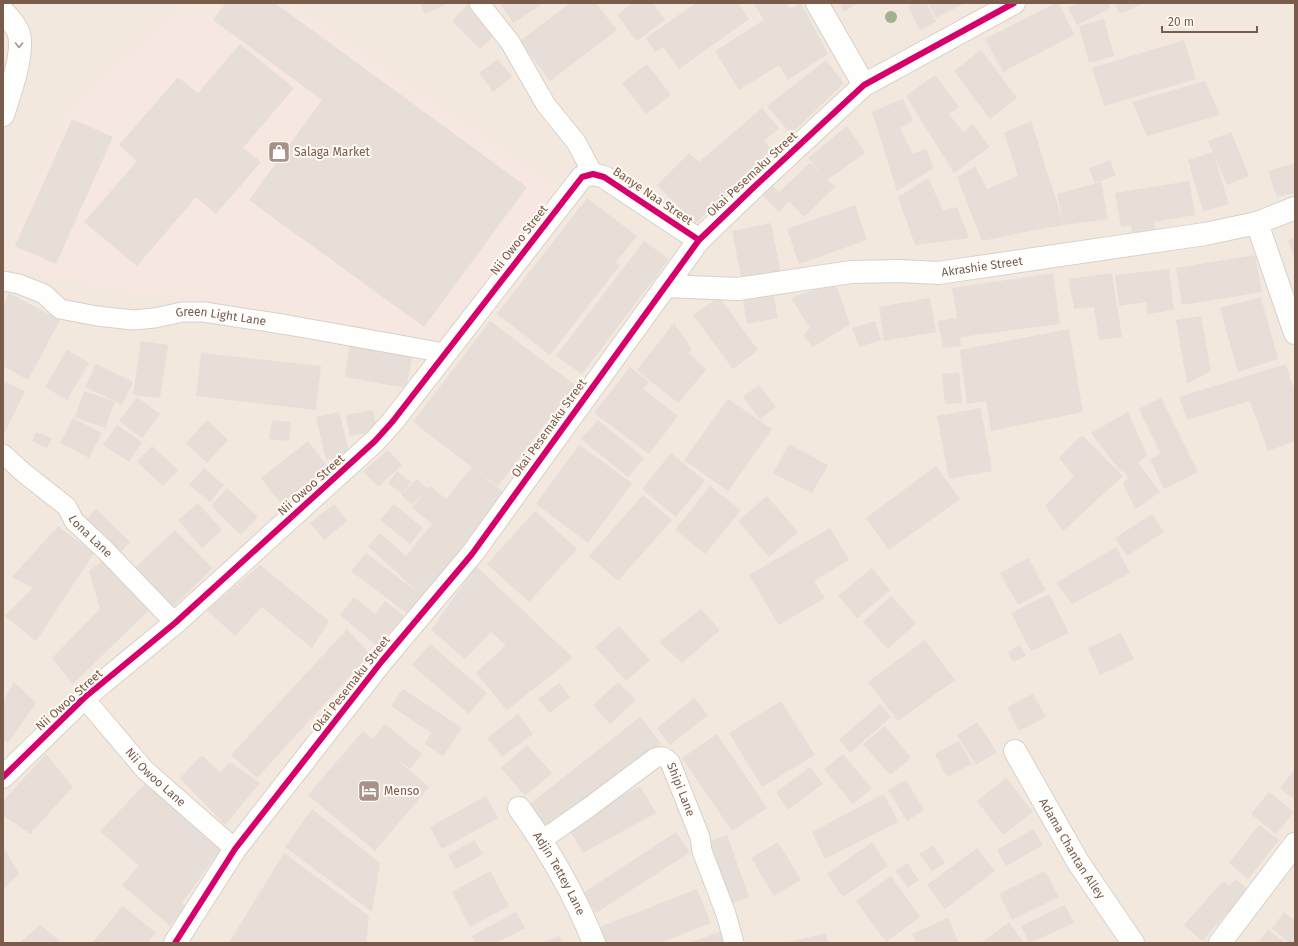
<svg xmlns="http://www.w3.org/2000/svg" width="1298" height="946" font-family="'Fira Sans',sans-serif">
<rect width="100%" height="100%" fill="#f9f5f0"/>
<path fill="#f2e8de" d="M3,3H1295V943H3Z"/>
<path fill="#f6e8e1" d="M182,3H290L563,190L432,347L3,270V262L67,114Z"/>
<path fill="#e6ded7" d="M226,3H275L527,187L424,327L249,200L322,100L213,20Z
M420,3H447V4L425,14Z
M469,3L498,32L480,49L452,21Z
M500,3H540L541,5L513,23Z
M570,3H596L617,30L550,81L520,41Z
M632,3H641L643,5L646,3H653L665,20L637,41L617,15Z
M696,3H738L749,19L679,69L663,47L655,52L646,38Z
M753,3H791L787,5L790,9L801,3L828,54L788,80L779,65L739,90L715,51L764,20Z
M839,3H858L844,12Z
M913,3H926L936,22L920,30L908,6Z
M928,3H965L936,18Z
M1056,3H1059L1074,35L1003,72L985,39Z
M1079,3H1109L1111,8L1077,25L1068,8Z
M1114,3H1144L1120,14Z
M1104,19L1114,56L1089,63L1079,26Z
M1184,40L1196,79L1104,106L1092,68Z
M240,44L294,88L243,148L261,162L216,214L196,197L137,266L84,222L137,161L119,145L178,77L198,93Z
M981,50L1017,98L990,119L954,71Z
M498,59L512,77L493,92L479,73Z
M826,60L844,83L791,134L767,106Z
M647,64L671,95L646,114L622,83Z
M935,75L959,107L949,114L963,132L973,124L990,147L954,173L906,96Z
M1205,81L1220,115L1147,136L1132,102Z
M903,99L913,121L900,128L913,154L926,149L934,168L897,191L872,112Z
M762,108L779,128L764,141L772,150L695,224L657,185L689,153L699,162Z
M72,119L113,137L56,264L15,246Z
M1031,121L1064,225L1035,230L982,241L957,177L975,166L987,189L1018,176L1004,133Z
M847,126L865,153L827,180L835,187L804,217L789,201L779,212L762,195L772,185L779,192L810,163L822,175L808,158Z
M1231,132L1249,176L1227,185L1214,155L1229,204L1203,211L1188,160L1213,152L1208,141Z
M1110,160L1116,175L1095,183L1089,169Z
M1295,163V193L1277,197L1268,171Z
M928,178L943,210L957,207L969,238L915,245L898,197Z
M1189,181L1195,215L1154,222L1156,232L1132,235L1131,225L1121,227L1115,193Z
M1101,182L1108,219L1064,225L1057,194Z
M587,198L637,236L616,262L620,265L550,355L497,314Z
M855,205L867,240L799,264L787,229Z
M771,223L782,279L743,286L732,231Z
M1295,238V260L1288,240Z
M644,241L669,259L582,374L556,356Z
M1255,255L1262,292L1182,305L1176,268Z
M1169,269L1174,310L1147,314L1146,302L1119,306L1115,275Z
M1053,273L1060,324L960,337L961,346L943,348L938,321L957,318L952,288Z
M1112,273L1122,337L1099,340L1094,307L1074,309L1069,279Z
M835,282L850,324L813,347L803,335L810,328L791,298Z
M772,287L778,318L747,324L742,293Z
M9,293L60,320L28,380L3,366V306Z
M719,297L758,350L733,369L693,315Z
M1261,297L1278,359L1238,372L1220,308Z
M930,298L936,332L884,341L879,307Z
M1201,316L1211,371L1187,384L1176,320Z
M490,321L575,385L498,486L475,469L507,495L408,614L351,571L366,553L420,594L368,546L380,533L406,556L432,524L412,508L425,491L412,505L401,495L417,479L427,489L430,486L446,499L472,467L413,422Z
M875,321L881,340L859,347L852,328Z
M674,323L692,349L689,353L706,370L678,403L637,370Z
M1069,329L1083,412L991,431L986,401L967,404L960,350Z
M351,337L414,349L406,388L345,377Z
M141,341L168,345L160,398L133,395Z
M67,350L89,363L67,400L45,387Z
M201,353L321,366L316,410L196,396Z
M96,364L133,382L122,405L85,387Z
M1286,364L1293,387L1295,382V441L1268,451L1250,401L1187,420L1179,397Z
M630,367L649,382L643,389L678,416L649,454L594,413Z
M959,372L962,403L945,404L942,374Z
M3,381L25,391L3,436Z
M759,385L776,407L760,419L743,397Z
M84,391L115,402L105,428L75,417Z
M137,397L160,414L142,438L119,421Z
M1161,398L1198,472L1164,489L1150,459L1161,454L1139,409Z
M728,399L772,429L728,491L684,460Z
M981,408L992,471L949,479L937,416Z
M373,410L377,432L350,436L346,415Z
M339,412L350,455L326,460L316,417Z
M1128,412L1147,455L1138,463L1160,492L1136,509L1123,484L1128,478L1123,470L1121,472L1091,433Z
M73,418L102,433L89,458L60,443Z
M207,420L228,440L207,463L186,443Z
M272,420L291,422L289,441L269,439Z
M598,420L644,458L628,477L581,439Z
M117,425L142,442L129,462L103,445Z
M36,432L52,438L47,448L32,441Z
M1082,435L1123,476L1063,531L1045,506L1074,476L1059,458Z
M308,441L328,467L281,504L261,478Z
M789,444L828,465L812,493L773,473Z
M579,445L632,483L588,543L536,504Z
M152,446L178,470L163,486L137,462Z
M388,450L402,465L378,487L363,471Z
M671,453L705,481L676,517L642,489Z
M936,466L960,499L889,550L866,518Z
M204,468L224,485L210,502L189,485Z
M397,471L411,482L402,494L388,483Z
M710,486L741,510L705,554L675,530Z
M227,488L258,517L241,535L211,506Z
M643,495L672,520L618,581L589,556Z
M767,496L798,532L769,557L738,521Z
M198,503L222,530L202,548L178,520Z
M334,504L347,521L324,540L310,523Z
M394,504L423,528L410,544L380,520Z
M96,509L130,542L118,555L83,523Z
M535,511L577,549L529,602L487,564Z
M1152,514L1164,532L1127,556L1115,538Z
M58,526L94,553L36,641L5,616L33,588L12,577Z
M830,528L849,560L814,581L825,598L779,625L749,575Z
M175,530L213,568L173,607L135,568Z
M1116,547L1130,573L1072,604L1056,583Z
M1028,558L1046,590L1018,605L1000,573Z
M104,559L151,608L73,684L52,658L100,609L89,571Z
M260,565L329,621L312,648L262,607L235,636L207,610Z
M476,566L573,658L507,710L476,673L506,645L491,632L465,659L431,630Z
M872,568L890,590L857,618L838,596Z
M1049,594L1069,633L1031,651L1011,613Z
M891,596L916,623L888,649L863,622Z
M354,597L375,614L385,601L404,616L378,647L340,615Z
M701,609L720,630L682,663L659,642Z
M619,626L650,660L626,681L595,647Z
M347,629L370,654L257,778L231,755Z
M1121,633L1134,659L1100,675L1088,648Z
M925,640L955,680L898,721L868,682Z
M430,644L487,693L469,714L412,665Z
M1020,645L1026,656L1013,662L1008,652Z
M14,682L36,703L8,743L3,740V701Z
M618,682L636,700L610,724L593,705Z
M559,683L570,697L550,713L538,699Z
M403,689L462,728L443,756L425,744L431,733L391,706Z
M1033,694L1046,717L1019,731L1007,707Z
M694,698L708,715L670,745L657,728Z
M781,701L815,755L762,787L729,733Z
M880,704L891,717L850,753L839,740Z
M518,714L533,734L502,757L487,738Z
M640,717L661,743L547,833L526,807Z
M977,722L997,752L976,765L957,735Z
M385,724L422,754L410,769L388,752L429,787L375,851L308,795L363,731L373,739Z
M885,726L911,758L890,775L863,744Z
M717,734L767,808L732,831L682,758Z
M959,741L972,764L947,777L935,754Z
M527,745L552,773L525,796L501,768Z
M46,754L73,787L30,834L3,815V801Z
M843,754L872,788L853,804L824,769Z
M202,755L220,772L230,762L260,783L225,825L180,778Z
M810,767L823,784L788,810L776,792Z
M1295,769V800L1280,788Z
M1006,778L1033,812L1003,835L977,801Z
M906,780L924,810L907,821L888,790Z
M146,783L220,850L182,903L186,907L170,926L122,885L139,866L100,831Z
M640,786L656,813L583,853L567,826Z
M1269,792L1294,812L1276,834L1251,814Z
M884,794L898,822L825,859L812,832Z
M486,796L498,818L442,849L430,827Z
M312,809L380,863L372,912L285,847Z
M1259,825L1279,840L1248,879L1229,863Z
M1033,829L1043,845L1006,866L997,850Z
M676,832L690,852L596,913L583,893Z
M727,835L749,897L726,906L703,844Z
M474,840L483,854L456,869L448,855Z
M778,842L801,880L774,896L751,858Z
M872,842L888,866L843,897L827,874Z
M3,846L19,874L3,889Z
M933,846L945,863L932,871L919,854Z
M977,848L995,871L945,909L927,885Z
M284,853L369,916L366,943H229Z
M907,863L919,880L908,888L896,871Z
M490,871L509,906L470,927L452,892Z
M1045,871L1059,897L1012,920L999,894Z
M891,876L920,917L886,942L856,901Z
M1236,879L1248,890L1202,941L1184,925L1223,881L1229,886Z
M697,889L711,923L659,943H606L600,927Z
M1065,905L1074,923L1029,943L1021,926Z
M123,906L156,933L147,943H92Z
M516,912L525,928L496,943H476L472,936Z
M1284,912L1295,920V943H1290L1272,929Z
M948,918L958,941L954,943H916L912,934Z
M1009,922L1024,943H981Z
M40,925L60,941L58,943H19Z
M724,930L726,943H689Z
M1268,930L1286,943H1258Z
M826,933L828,943H790V942Z
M559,936L562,943H542Z"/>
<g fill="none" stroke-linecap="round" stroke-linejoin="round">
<g stroke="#d7d1cb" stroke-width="21">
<g id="lane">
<path d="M479,3L510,42L546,105L576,142L593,174"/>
<path id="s1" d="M3,281L19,284L44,294L60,309L97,316L133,320L155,318L182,312H204L288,325L445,353"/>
<path id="s2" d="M3,454L24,473L67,507L74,521L105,550L175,623"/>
<path id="s3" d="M84,698L145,770L235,849"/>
<path id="s4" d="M542,840L588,808L655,758C662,755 664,757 670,762L700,837L702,851L726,914L734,943"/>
</g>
</g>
<g stroke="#d7d1cb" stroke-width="24">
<g id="street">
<path d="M817,3L864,85"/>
<path d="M3,12C9,17 14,24 18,31C26,50 9,96 3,115"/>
<path d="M1257,223L1295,333"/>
<path id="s5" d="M665,286L738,289L851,272L900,271L938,273L1205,234L1257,223L1295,208"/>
<path id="s6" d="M1015,751L1078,862L1133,943"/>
<path d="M3,777L84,698L175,623L375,441L393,421L582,177L593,174L604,177L699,240"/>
<path id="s7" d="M519,808C549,850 575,895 594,943"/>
<path d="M175,943L235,849L382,661L472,554L699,240L754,187L864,85L1014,3"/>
</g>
</g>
<g stroke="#d9d2cb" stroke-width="24">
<path id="secondary" d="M1220,943L1295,844"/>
</g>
<use href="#lane" stroke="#fefefd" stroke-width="19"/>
<use href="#street" stroke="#fefefd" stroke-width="22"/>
<use href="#secondary" stroke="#fefefd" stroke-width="22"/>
<g stroke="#fffaf3" stroke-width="8">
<path id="cycleway" d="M3,777L84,698L175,623L375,441L393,421L582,177L593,174L604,177L699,240
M175,943L235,849L382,661L472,554L699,240L754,187L864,85L1014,3"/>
</g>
<use href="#cycleway" stroke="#d6006c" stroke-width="6"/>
</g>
<circle fill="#9eb190" cx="891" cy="17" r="6"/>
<defs><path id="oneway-chevron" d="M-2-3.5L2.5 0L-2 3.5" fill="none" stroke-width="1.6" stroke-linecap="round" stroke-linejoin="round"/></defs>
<use stroke="#a8958b" href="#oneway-chevron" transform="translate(19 45) rotate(90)"/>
<defs>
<g id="shop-square" transform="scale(1.15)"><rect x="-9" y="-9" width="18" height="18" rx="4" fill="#a69286" stroke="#fffaf3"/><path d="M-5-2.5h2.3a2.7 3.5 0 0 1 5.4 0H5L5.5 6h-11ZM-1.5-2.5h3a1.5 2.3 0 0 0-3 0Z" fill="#fff"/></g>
<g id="hotel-square" transform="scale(1.15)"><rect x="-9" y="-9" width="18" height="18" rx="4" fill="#a69286" stroke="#fffaf3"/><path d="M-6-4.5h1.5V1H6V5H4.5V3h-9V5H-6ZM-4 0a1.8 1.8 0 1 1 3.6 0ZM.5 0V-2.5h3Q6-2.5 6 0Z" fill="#fff"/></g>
</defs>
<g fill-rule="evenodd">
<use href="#shop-square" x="279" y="152"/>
<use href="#hotel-square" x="369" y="791"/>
</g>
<g text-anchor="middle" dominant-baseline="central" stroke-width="4" stroke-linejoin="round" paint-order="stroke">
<g font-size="12" fill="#7a5c4d" stroke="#fffaf3" text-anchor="start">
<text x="294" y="152">Salaga Market</text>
<text x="384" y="791">Menso</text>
</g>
<g font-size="12" fill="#7a5c4d" stroke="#fffaf3">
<text transform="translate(752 174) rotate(-43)">Okai Pesemaku Street</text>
<text transform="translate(653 196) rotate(34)">Banye Naa Street</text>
<text transform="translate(519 240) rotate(-52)">Nii Owoo Street</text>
<text stroke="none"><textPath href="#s5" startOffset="319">Akrashie Street</textPath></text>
<text stroke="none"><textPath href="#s1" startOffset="228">Green Light Lane</textPath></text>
<text transform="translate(549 428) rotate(-54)">Okai Pesemaku Street</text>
<text transform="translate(311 485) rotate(-42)">Nii Owoo Street</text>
<text stroke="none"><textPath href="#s2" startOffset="121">Lona Lane</textPath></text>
<text transform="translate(351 684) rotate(-52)">Okai Pesemaku Street</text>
<text transform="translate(69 700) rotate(-42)">Nii Owoo Street</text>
<text stroke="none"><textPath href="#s3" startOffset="107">Nii Owoo Lane</textPath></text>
<text stroke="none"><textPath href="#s4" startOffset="186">Shipi Lane</textPath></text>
<text stroke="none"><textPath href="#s6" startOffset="113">Adama Chantan Alley</textPath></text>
<text stroke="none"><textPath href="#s7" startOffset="77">Adjin Tettey Lane</textPath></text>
</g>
</g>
<rect width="1298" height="946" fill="none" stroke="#7a5c4d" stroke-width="8"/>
<path d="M1162 26v6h95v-6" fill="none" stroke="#7a5c4d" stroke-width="2"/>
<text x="1168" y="26" font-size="12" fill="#7a5c4d" stroke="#fffaf3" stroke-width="3" paint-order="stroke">20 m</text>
</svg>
